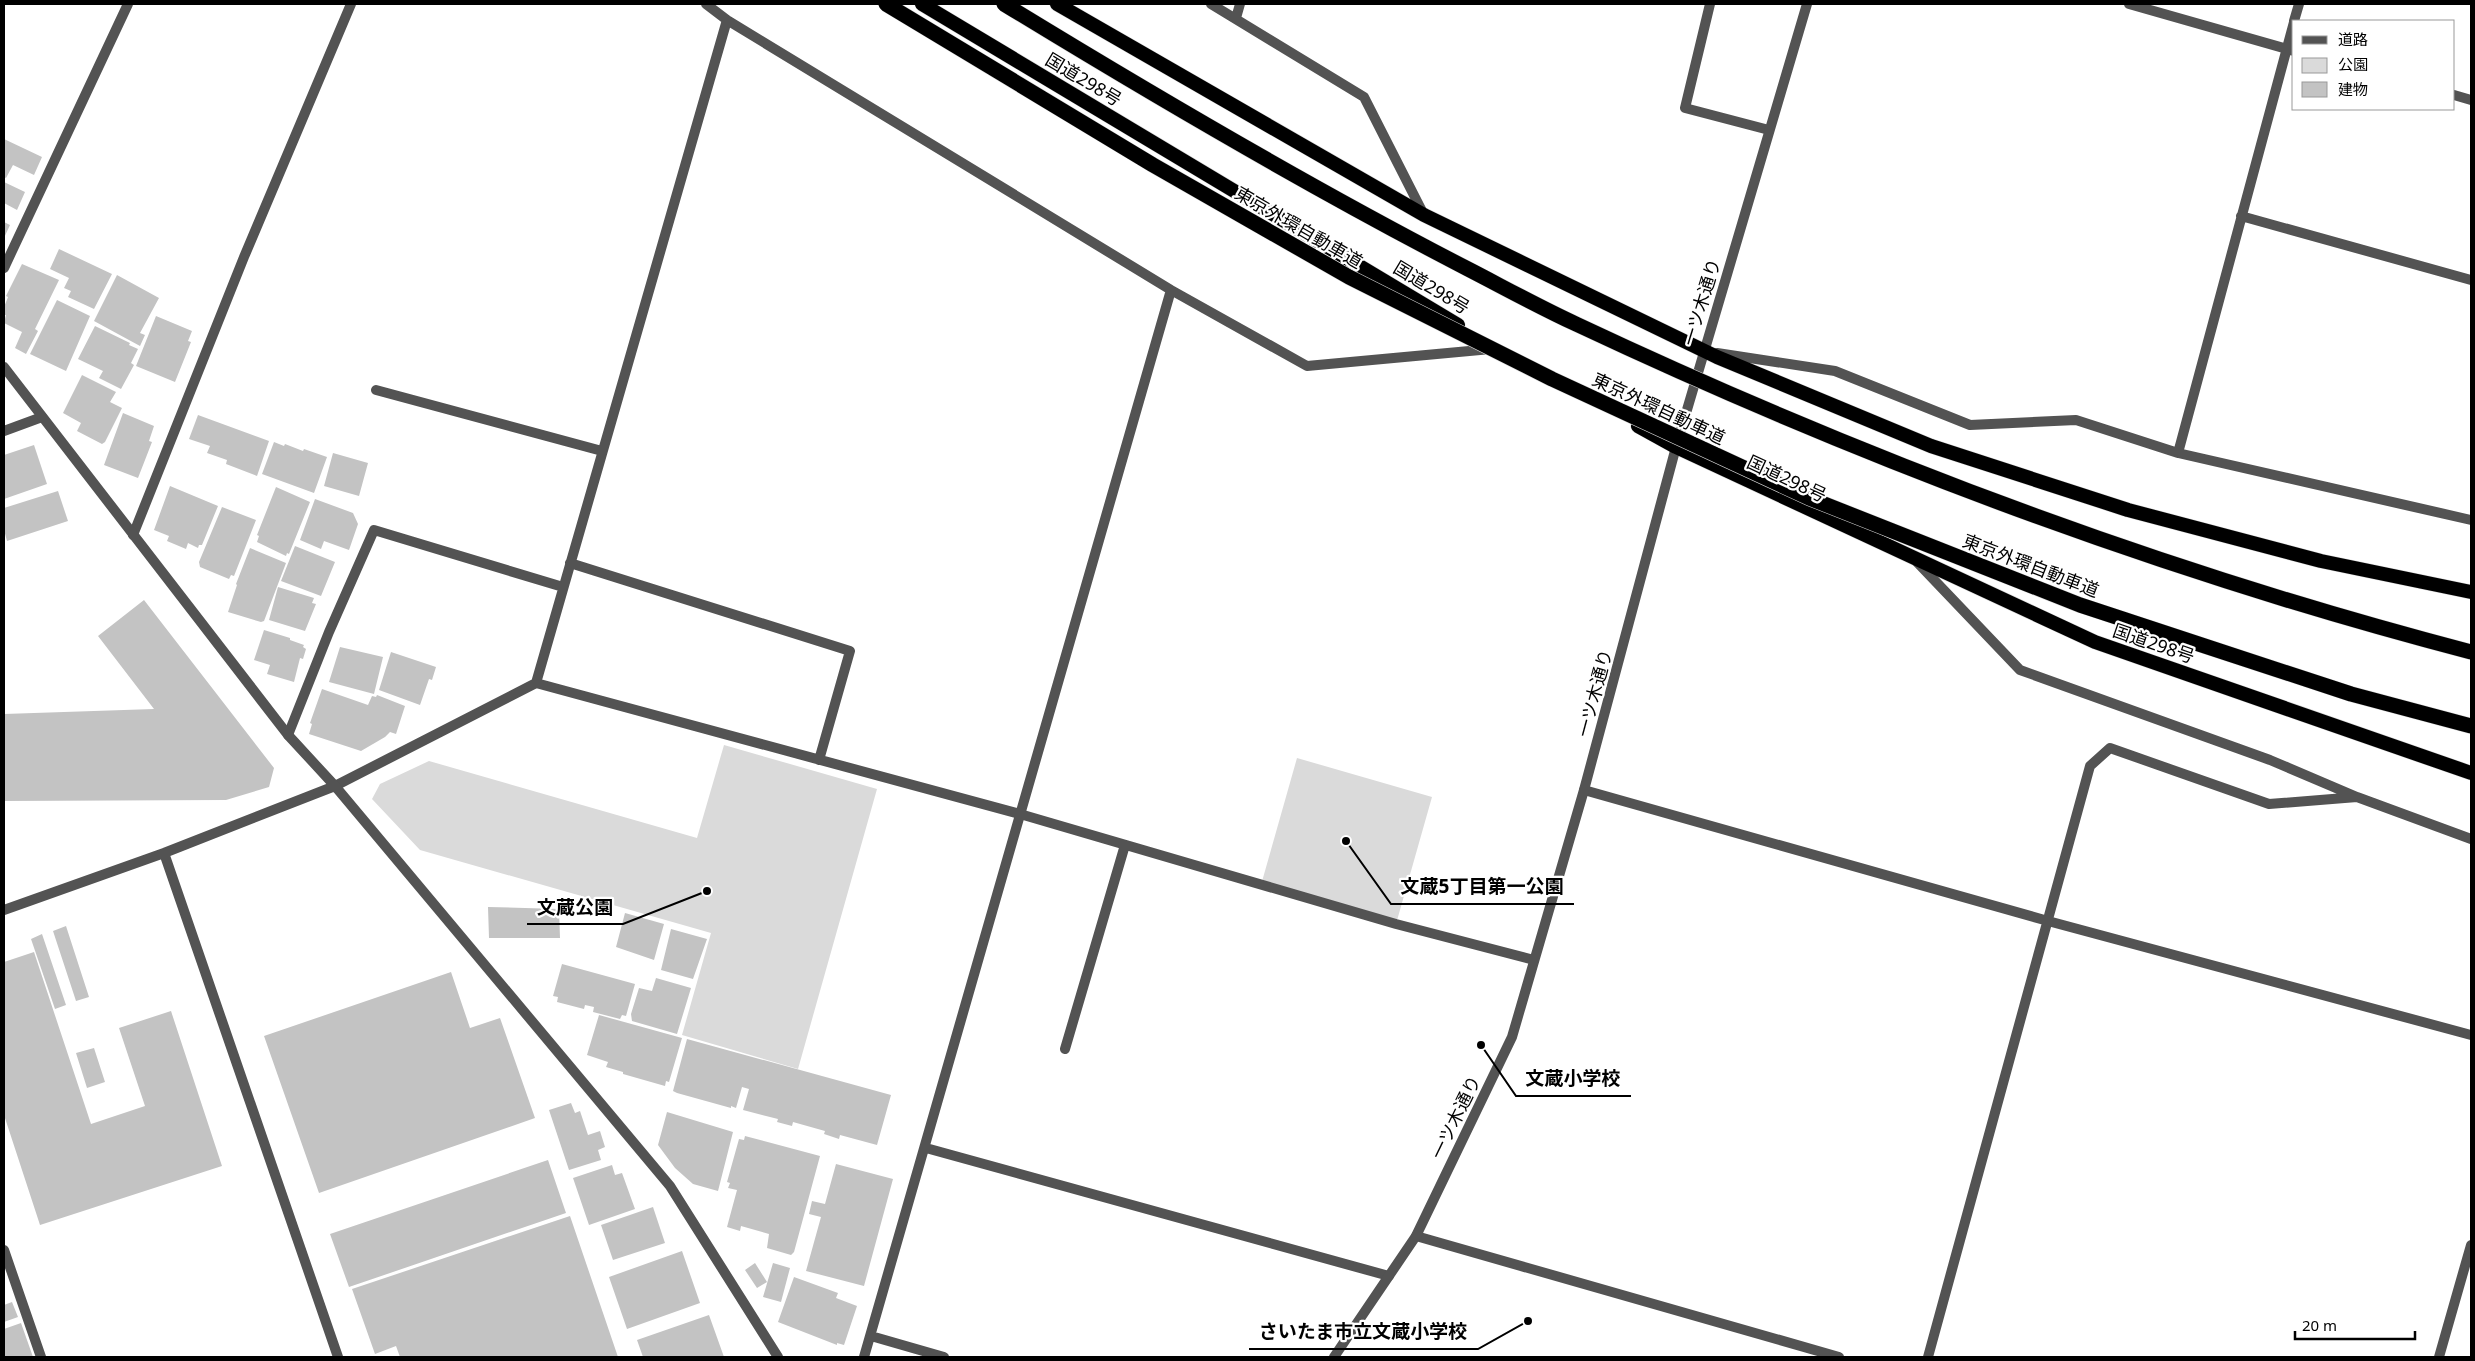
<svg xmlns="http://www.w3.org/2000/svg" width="2475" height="1361" font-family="'Noto Sans','Noto Sans JP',sans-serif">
<rect width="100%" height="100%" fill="#fff"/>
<path fill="#dadada" d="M724,745L877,789L798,1069L682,1035L711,933L420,850L372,799L380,784L429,761L697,838Z
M1297,758L1432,797L1396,924L1261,885Z"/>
<path fill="#c3c3c3" d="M4,139L42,157L34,175L13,165L6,178L4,177Z
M4,182L25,192L17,210L4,203Z
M4,222L10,225L4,238Z
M59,249L112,274L94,309L68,297L71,291L64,288L69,278L50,269Z
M22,264L59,280L35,329L38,331L26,354L15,348L22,332L4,323L6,315H4V307L8,297L6,296Z
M117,275L159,298L140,333L145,335L140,346L94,321Z
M57,300L90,316L66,371L30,354Z
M156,316L192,331L188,341L191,342L175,382L136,366Z
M95,326L130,343L129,345L138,349L131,363L134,365L121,389L99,378L103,371L78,359Z
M82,375L116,392L110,402L122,408L105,442L102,444L77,431L81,423L63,413Z
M123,413L154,426L149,441L152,442L138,478L104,465Z
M198,415L269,441L257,476L226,464L227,460L207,453L210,446L189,439Z
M274,442L284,446L285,444L303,451L304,449L327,457L314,493L262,474Z
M34,445L47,484L4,499V455Z
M333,453L368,463L359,496L324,486Z
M170,486L218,506L202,545H199L198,548L188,543L186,549L167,541L169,536L154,530Z
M276,487L310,502L289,554L287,553L286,556L257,542L259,536L257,535Z
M58,491L68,521L7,541L4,530V508Z
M315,499L353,513L358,524L349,550L324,541L321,549L300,540Z
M222,507L256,520L234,576L231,575L229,579L200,567L199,562Z
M295,546L335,562L321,596L281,581Z
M250,548L286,563L264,621L261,622L228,612L237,585L236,584Z
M278,587L314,598L312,603L316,604L305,631L269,620Z
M144,600L274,768L269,787L226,800L4,801V714L154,709L98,636Z
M264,630L290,638V640L304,645L303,647L306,649L303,659L300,658L294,682L267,674L270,665L254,660Z
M340,647L383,657L374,694L329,682Z
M391,652L436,667L432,680L429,679L420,705L379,690Z
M322,689L368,705L372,696L376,697L377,695L405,706L396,734L390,732L385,737L361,751L309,734L312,724L310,723Z
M488,907L559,909L560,938H489Z
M625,913L664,924L654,960L616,947Z
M66,926L89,997L76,1001L53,931Z
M671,929L707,939L693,979L661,970Z
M42,934L66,1005L55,1009L31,939Z
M34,952L91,1124L145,1106L119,1028L171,1011L222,1166L40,1225L4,1115V962Z
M562,964L635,984L626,1016L622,1015L620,1019L593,1012L594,1007L585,1005L584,1009L557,1002L558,997L553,996Z
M451,972L470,1028L500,1018L535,1118L319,1193L264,1036Z
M656,978L691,988L677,1034L632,1021L631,1014L639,988L652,991Z
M599,1015L682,1038L669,1082L666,1081L665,1086L623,1074V1072L606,1067L608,1062L587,1055Z
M687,1039L891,1095L877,1145L840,1135L839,1139L824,1134L825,1131L793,1122L792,1126L777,1122L778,1119L743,1110L749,1089L742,1087L736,1108L731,1106V1108L677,1093L673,1091Z
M94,1048L105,1082L87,1088L76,1053Z
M571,1103L575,1113L580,1111L588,1135L600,1131L605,1147L598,1150L601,1160L569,1170L549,1110Z
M667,1112L733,1132L718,1191L693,1184L675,1168L658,1145Z
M745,1136L820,1156L794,1252L791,1255L767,1248L769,1234L741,1226L740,1231L727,1227L737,1190L728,1188L730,1183L727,1182L739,1139L744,1140Z
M548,1160L566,1213L349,1287L330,1234Z
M836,1164L893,1179L864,1286L806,1271L821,1217L809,1214L812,1201L825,1204Z
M612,1165L615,1175L622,1173L635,1209L589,1225L573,1178Z
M653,1207L665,1243L613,1260L601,1225Z
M570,1216L618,1357H400L396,1346L375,1354L352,1289Z
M682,1251L700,1303L627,1329L609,1277Z
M755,1263L767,1282L757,1288L745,1270Z
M773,1263L790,1268L781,1302L763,1297Z
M794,1277L838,1293L836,1298L857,1306L844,1345L837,1343V1345L778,1322Z
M12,1302L18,1317L4,1322V1305Z
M709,1315L724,1357H643L637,1340Z
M21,1323L33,1357H4V1329Z"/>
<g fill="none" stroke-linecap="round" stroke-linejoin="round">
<g stroke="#dbdbdb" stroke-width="15">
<path id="trunk" d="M922,4L1458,325
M1057,4L1424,215L1717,357L1931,446L2128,510L2321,561L2471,592
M1638,426L1676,447L2095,642L2471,773"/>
</g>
<path stroke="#535353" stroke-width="10" d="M4,1250L41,1357"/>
<path stroke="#535353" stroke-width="10" d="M706,4L727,20L1171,290L1307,366L1491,349
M1211,4L1364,97L1424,215
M1710,4L1685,108L1769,130
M2129,4L2294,51
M1236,18L1240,4
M2294,21L2299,4
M2454,95L2471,100
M2241,216L2471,280
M4,268L128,4
M1717,353L1835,371L1970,425L2076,420L2178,453L2471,520
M376,390L602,451
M4,431L42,417
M2178,453L2294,22
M133,535L244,257L351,4
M1917,562L2020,670L2270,760L2357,797L2471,839
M570,563L850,651L819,760
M536,683L1020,814L1396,924L1534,960
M288,735L329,632L374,530L563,587
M335,786L536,683L727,20
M1584,790L2048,921L2471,1035
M1065,1049L1125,845
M926,1148L1389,1276
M1416,1236L1839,1357
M871,1336L944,1357
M864,1357L1171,290
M1928,1357L2090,766L2110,748L2269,804L2357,797
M2439,1357L2471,1245"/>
<path stroke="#535353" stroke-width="10" d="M4,367L288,735L335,786L670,1186L778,1357
M164,853L338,1357
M4,910L164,853L335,786
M1334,1357L1416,1236L1512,1037L1584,790L1676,447L1807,4"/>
<use href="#trunk" stroke="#000" stroke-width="14"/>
<g stroke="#dbdbdb" stroke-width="16" stroke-linecap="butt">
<path id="motorway-bridge" d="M886,4L1153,165L1349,277L1552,379L1809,498L2080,605L2351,694L2471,726
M1004,4C1156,97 1309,187 1468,269C1503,287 1539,307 1576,324C1863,459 2164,572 2471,652"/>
</g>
<use href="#motorway-bridge" stroke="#000" stroke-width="15"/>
</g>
<g text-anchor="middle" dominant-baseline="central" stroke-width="4.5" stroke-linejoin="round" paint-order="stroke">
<g font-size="18" fill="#000" stroke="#fff">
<text transform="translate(1084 79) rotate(31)">国道298号</text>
<text transform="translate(1299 227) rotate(30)">東京外環自動車道</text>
<text transform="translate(1432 287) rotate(31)">国道298号</text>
<text transform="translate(1701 302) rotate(-73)">一ツ木通り</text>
<text transform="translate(1659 408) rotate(25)">東京外環自動車道</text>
<text transform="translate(1787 478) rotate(25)">国道298号</text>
<text transform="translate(2031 565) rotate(21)">東京外環自動車道</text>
<text transform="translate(2154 643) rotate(19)">国道298号</text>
<text transform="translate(1594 693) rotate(-75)">一ツ木通り</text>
<text transform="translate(1455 1117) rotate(-64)">一ツ木通り</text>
</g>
</g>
<path fill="none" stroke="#000" stroke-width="2" d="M1346 841L1391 904H1574M707 891L623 924H527M1481 1045L1516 1096H1631M1528 1321L1478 1349H1249"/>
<g fill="#000" stroke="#fff" stroke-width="2">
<circle cx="1346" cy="841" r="5"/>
<circle cx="707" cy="891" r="5"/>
<circle cx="1481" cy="1045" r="5"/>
<circle cx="1528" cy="1321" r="5"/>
</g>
<g font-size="19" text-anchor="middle" font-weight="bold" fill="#000" stroke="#fff" stroke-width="4.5" stroke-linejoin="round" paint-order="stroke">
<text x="1482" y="893">文蔵5丁目第一公園</text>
<text x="575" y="914">文蔵公園</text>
<text x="1573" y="1085">文蔵小学校</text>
<text x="1363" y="1338">さいたま市立文蔵小学校</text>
</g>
<rect width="2475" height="1361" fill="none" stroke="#000000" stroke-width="10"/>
<rect x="2292" y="20" width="162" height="90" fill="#ffffff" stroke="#999999"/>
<rect x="2302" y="36" width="25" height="8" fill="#535353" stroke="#999999"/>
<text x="2338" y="45" font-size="15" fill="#000000">道路</text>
<rect x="2302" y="58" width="25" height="15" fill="#dadada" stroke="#999999"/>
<text x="2338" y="70" font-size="15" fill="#000000">公園</text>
<rect x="2302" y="82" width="25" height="15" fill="#c3c3c3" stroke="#999999"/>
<text x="2338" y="95" font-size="15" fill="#000000">建物</text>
<path d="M2295 1331v8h120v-8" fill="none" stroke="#000000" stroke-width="2.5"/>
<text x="2302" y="1331" font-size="15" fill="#000000" stroke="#ffffff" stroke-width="4" paint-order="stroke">20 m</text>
</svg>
